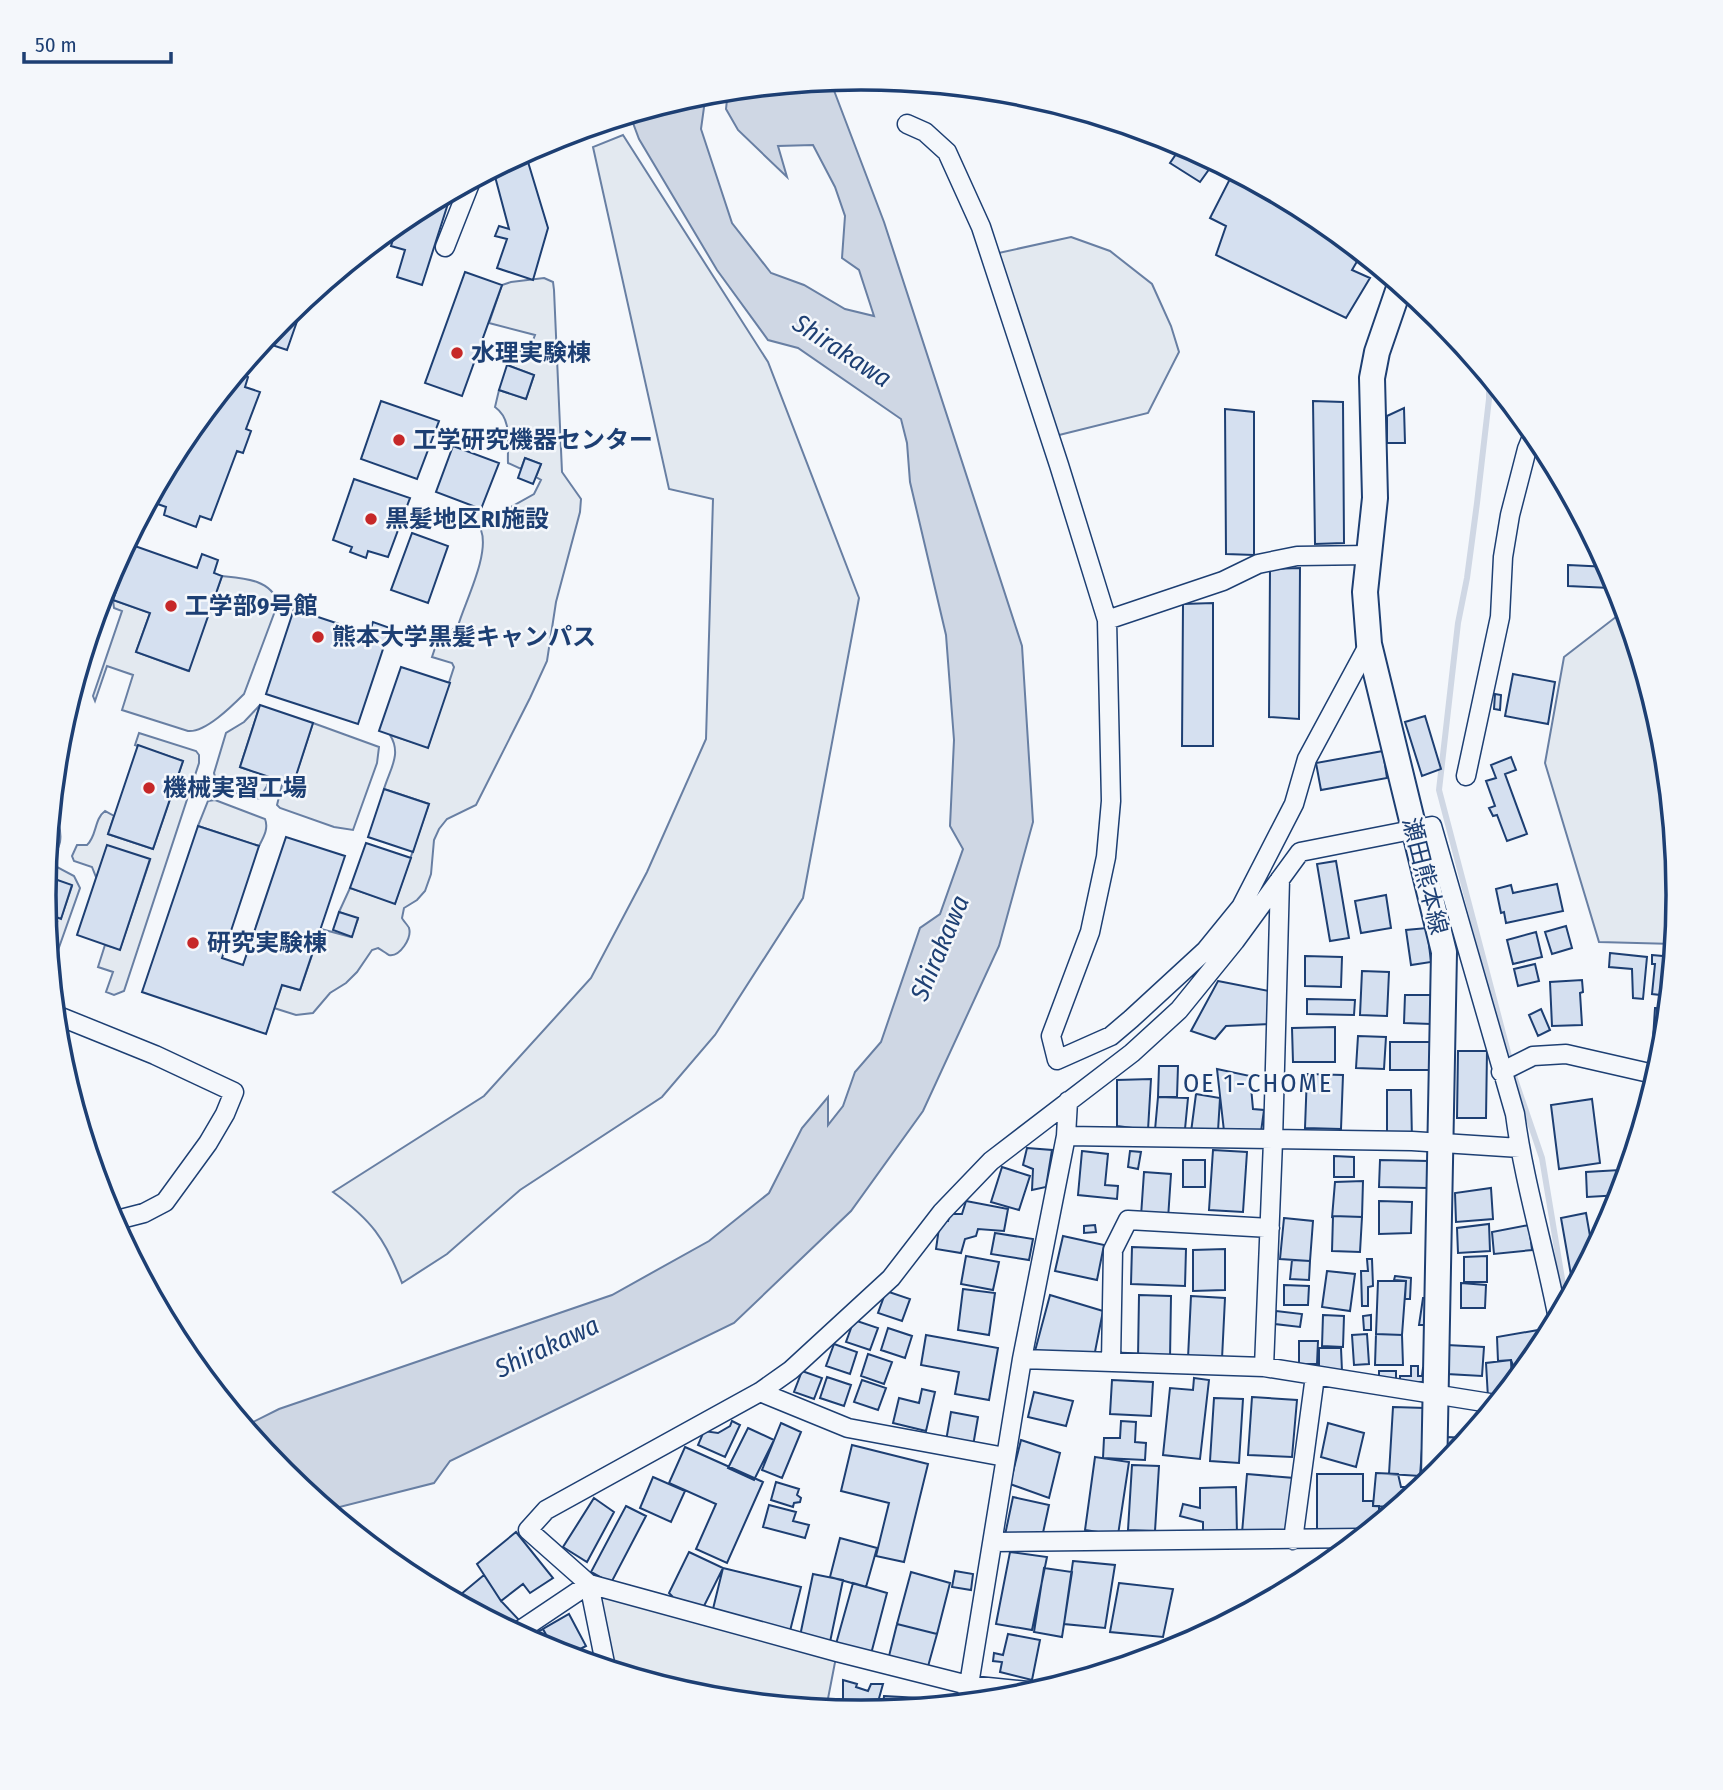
<svg xmlns="http://www.w3.org/2000/svg" width="1723" height="1790" font-family="'Fira Sans Condensed','Noto Sans JP',sans-serif">
<rect width="100%" height="100%" fill="#f4f7fb"/>
<path fill="#e3e9f0" stroke="#687fa3" stroke-width="2" d="M623,135L768,362L859,598L803,898L715,1035L662,1097L520,1190L447,1254L402,1283C385,1238 371,1220 333,1192L484,1096L591,978L647,872L706,739L713,499L669,489L593,147Z
M1071,237L1110,251L1152,284L1171,326L1179,352L1148,413L1051,437L994,254Z
M544,278L553,282L554,290L562,472L581,499L580,512L556,602L547,661L530,698L476,805L447,819L439,829L434,840L431,874L425,891L417,900L404,908L402,918C402,919 409,927 409,928C412,938 400,957 389,955C387,954 380,949 378,948L372,950L357,972L346,983L330,993L313,1013L296,1015L274,1008L282,985L300,990L321,929L351,937L358,919L339,912L350,888L395,903L429,804L384,789C390,769 402,754 390,735L428,747L454,667L452,663L432,657L440,633L445,635L458,626C465,602 490,554 481,530C479,524 472,519 467,514L470,505L490,514L500,513L534,494L541,480L536,477L541,464L525,458L521,469L508,463C507,443 513,420 495,407L499,390L526,399L534,375L507,365L513,349L528,353L535,335L489,323L502,285L511,282Z
M222,576C242,578 271,579 278,603L244,694C232,706 205,733 188,731L122,710L133,675L107,666L95,701L93,696L122,611L114,608L113,600L150,613L136,652L188,671Z
M1621,613L1627,615L1664,736L1679,895L1674,944L1599,942L1545,763L1564,657Z
M260,705L240,767L267,776V786L260,798L253,799L218,787L214,773L226,733L244,722Z
M313,723L379,747L377,763L353,830L334,827L280,808L277,805L283,781L293,784Z
M139,733L196,751L199,755V763L124,991L114,995L106,992L113,972L98,967L105,945L120,949L150,860L96,877L92,867L74,861L72,856L77,845H87C97,836 94,819 105,811L114,816L108,834L153,849L183,761L135,745Z
M215,800L265,819C269,829 263,838 259,846L198,826L208,801Z
M52,807C57,818 62,830 60,842C58,851 53,856 53,865L74,876L80,888L51,970L49,946L57,922L46,918V913L61,918L72,886L46,876Z
M589,1584L837,1652L826,1709L702,1697L606,1668Z"/>
<path fill="#cfd7e4" stroke="#687fa3" stroke-width="2" d="M830,80L884,222L1022,646L1033,822L999,946L923,1111L851,1211L734,1323L450,1461L434,1483L328,1510L283,1473L245,1426L279,1409L612,1295L709,1241L769,1193L802,1128L828,1097V1125L843,1106L855,1072L881,1042L920,928L940,914L963,849L950,826L954,740L946,635L910,482L907,443L901,419L798,348L768,340L717,270L639,139L630,115L706,93L701,129L732,223L771,273L804,285L845,309L874,316L859,270L842,258L845,216L835,187L813,145L778,146L787,177L738,130L726,109L728,90Z"/>
<g fill="none" stroke-linecap="round" stroke-linejoin="round">
<path stroke="#cfd7e4" stroke-width="6" d="M1489,377V399L1477,503L1467,578L1458,623L1439,790L1515,1079L1542,1158L1566,1303"/>
</g>
<path fill="#d5e0f0" stroke="#1d3f73" stroke-width="2" d="M1183,144L1215,161L1200,182L1170,163Z
M525,152L548,228L533,280L497,268L507,239L495,236L499,226L509,229L493,169Z
M1234,171L1316,215L1380,268L1359,258L1352,270L1370,278L1346,318L1216,255L1226,226L1210,218Z
M452,191L422,285L397,277L405,250L391,246L397,226H394L408,215Z
M465,272L502,285L462,396L425,383Z
M294,308L301,310L287,350L263,342L284,316Z
M507,365L534,375L526,399L499,390Z
M237,373L248,377L245,387L260,392L246,429L251,431L243,453L237,451L211,520L200,516L196,527L164,515L166,507L149,501L182,440Z
M381,401L439,421L417,479L361,459Z
M1313,401L1343,402L1344,543L1315,544Z
M1404,408L1405,443H1387V416Z
M1225,409L1254,412V555L1226,554Z
M453,446L499,463L481,509L436,492Z
M525,458L541,464L533,484L518,478Z
M354,479L410,498L388,557L368,551L366,558L350,552L352,547L333,540Z
M412,533L448,546L428,603L391,590Z
M132,545L197,568L202,554L218,560L214,573L222,576L189,671L136,652L150,613L113,600Z
M1568,565L1609,567L1610,588L1568,586Z
M1300,568L1299,719L1269,717L1270,569Z
M1213,603V746H1182L1183,604Z
M294,609L369,634L373,622L390,628L358,724L266,694Z
M401,667L450,683L428,748L379,731Z
M1513,674L1555,682L1548,724L1505,716Z
M1495,694L1501,695L1500,710L1494,709Z
M260,705L313,723L293,785L240,767Z
M1425,716L1441,769L1422,776L1405,722Z
M138,745L183,761L153,849L108,834Z
M1383,751L1387,778L1321,790L1316,763Z
M1511,757L1516,770L1505,774L1527,834L1507,841L1497,815L1493,816L1489,808L1495,806L1486,781L1496,778L1491,765Z
M384,789L429,804L413,852L368,837Z
M198,826L259,846L222,958L243,965L286,837L345,856L300,990L282,985L266,1034L142,992Z
M366,843L411,858L395,904L350,888Z
M107,845L150,859L120,950L77,935Z
M1336,861L1349,938L1330,941L1317,864Z
M46,876L72,885L61,919L46,913L44,895Z
M1557,884L1563,911L1506,923L1504,912L1501,913L1496,889L1511,885L1513,893Z
M1386,895L1391,928L1361,933L1355,901Z
M339,912L358,918L352,937L333,930Z
M46,918L57,922L49,946Z
M1566,926L1572,948L1552,954L1545,932Z
M1427,928L1431,962L1411,965L1406,930Z
M1536,932L1542,957L1513,964L1507,940Z
M1610,953L1647,957L1643,999L1633,998L1632,969L1609,967Z
M1652,955L1673,957L1669,996L1652,994L1655,964H1652Z
M1305,956L1342,957L1341,987L1305,986Z
M1535,964L1539,981L1518,986L1514,969Z
M1362,971L1389,972L1387,1016L1360,1015Z
M1582,980L1583,992L1580,993L1582,1025L1552,1026L1550,982Z
M1218,981L1269,991L1270,1024L1226,1026L1215,1039L1191,1031Z
M1405,995H1432L1431,1024L1404,1023Z
M1307,999L1355,1000L1354,1015L1307,1014Z
M1655,1008L1668,1009L1664,1046L1655,1045L1656,1039H1653Z
M1541,1009L1550,1030L1538,1036L1529,1015Z
M1335,1027V1062H1293L1292,1028Z
M1358,1036L1386,1037L1384,1069L1356,1068Z
M1390,1042H1431L1432,1070H1390Z
M1458,1051H1487L1486,1118H1457Z
M1159,1066H1178L1177,1097H1158Z
M1217,1069L1250,1076L1253,1109L1264,1110L1261,1132L1224,1131Z
M1307,1074L1343,1075L1341,1129L1305,1128Z
M1151,1079L1148,1130L1117,1126V1080Z
M1644,1089L1652,1091L1648,1106L1640,1103Z
M1387,1090H1411L1412,1141H1387Z
M1196,1094L1220,1098L1218,1131L1191,1132Z
M1158,1097L1188,1098L1185,1129L1155,1130Z
M1592,1099L1600,1163L1559,1169L1551,1105Z
M1027,1148L1052,1150L1046,1187L1032,1190L1033,1169L1023,1165Z
M1213,1150L1247,1152L1243,1212L1209,1210Z
M1082,1151L1108,1154L1105,1185L1118,1186L1117,1199L1078,1195Z
M1130,1151L1141,1152L1138,1169L1128,1167Z
M1334,1156L1354,1157V1177H1334Z
M1183,1160H1205V1187H1183Z
M1380,1160L1429,1161L1428,1188L1379,1187Z
M1002,1167L1030,1176L1019,1210L991,1202Z
M1620,1170L1621,1195L1587,1197L1586,1172Z
M1144,1172L1171,1174L1168,1219L1141,1216Z
M1363,1181L1362,1217L1333,1216L1332,1218L1335,1182Z
M1491,1188L1493,1219L1456,1222L1455,1193Z
M966,1201L1008,1209L1004,1231L978,1229L976,1236L965,1239L961,1253L936,1249L940,1221H948L950,1214H962Z
M1379,1201L1412,1202L1411,1233L1379,1234Z
M1586,1213L1593,1253L1582,1273L1571,1275L1561,1218Z
M1333,1216L1362,1217L1360,1252L1332,1251Z
M1284,1218L1313,1221L1310,1261L1280,1259Z
M1489,1224L1490,1251L1458,1253L1457,1228Z
M1095,1225L1096,1232L1084,1233V1226Z
M1529,1225L1532,1250L1494,1254L1492,1232Z
M995,1233L1033,1239L1029,1260L991,1254Z
M1063,1236L1104,1245L1097,1280L1055,1271Z
M1132,1247L1186,1249L1185,1286L1131,1284Z
M1225,1249V1290L1193,1291V1250Z
M966,1256L999,1262L993,1290L961,1284Z
M1487,1256V1282H1464V1257Z
M1367,1259H1372L1373,1286L1368,1287V1306H1362L1361,1271H1368Z
M1292,1260L1310,1261L1309,1280L1290,1279Z
M1327,1271L1355,1274L1350,1311L1322,1307Z
M1395,1276L1411,1278L1410,1299H1405L1406,1281L1394,1280Z
M1378,1281H1406L1402,1335L1376,1334Z
M1461,1283L1486,1285L1485,1308H1461Z
M1284,1285L1309,1286L1308,1305H1284Z
M963,1289L995,1293L989,1335L958,1330Z
M886,1291L910,1299L902,1321L878,1313Z
M1050,1295L1103,1311L1094,1357L1035,1351Z
M1139,1295L1171,1296L1170,1359L1138,1358Z
M1191,1296L1225,1298L1222,1359L1188,1358Z
M1423,1298H1430L1428,1332L1424,1330V1325H1419Z
M1276,1311L1302,1314L1300,1327L1275,1324Z
M1323,1315L1344,1316L1343,1347L1322,1346Z
M1371,1315V1330H1364L1363,1316Z
M854,1320L878,1328L870,1350L846,1342Z
M888,1328L912,1336L905,1358L881,1350Z
M1544,1329L1546,1340L1518,1378L1511,1360L1498,1361L1497,1337Z
M1367,1334L1369,1364L1354,1365L1352,1335Z
M1376,1334L1402,1335L1403,1365H1375Z
M926,1335L998,1348L989,1400L955,1394L959,1372L921,1365Z
M1299,1341H1318L1317,1364H1299Z
M834,1344L857,1352L850,1374L826,1366Z
M1447,1345L1484,1347L1482,1376L1447,1374Z
M1319,1348H1341L1342,1371H1319Z
M868,1354L892,1362L884,1384L861,1376Z
M1511,1360L1512,1385L1502,1398H1488L1486,1363Z
M1411,1366H1418V1376H1422L1423,1368H1426V1382H1400V1376H1411Z
M802,1371L822,1378L814,1399L794,1392Z
M1379,1371H1396V1380H1379Z
M827,1377L851,1385L844,1406L820,1398Z
M1194,1378L1209,1380L1200,1459L1163,1455L1170,1388L1193,1390Z
M862,1380L886,1388L878,1410L854,1402Z
M1112,1380L1153,1382L1151,1416L1110,1414Z
M922,1389L935,1392L926,1431L893,1423L899,1398L919,1403Z
M1034,1392L1073,1401L1066,1426L1028,1417Z
M1252,1397L1297,1400L1292,1457L1248,1455Z
M1214,1398L1243,1399L1239,1463L1210,1461Z
M1393,1407L1425,1408L1420,1476L1389,1474Z
M951,1412L978,1417L973,1446L946,1441Z
M732,1421L740,1425L725,1457L698,1445L704,1431L718,1433L730,1426Z
M1121,1421L1136,1422L1135,1442L1146,1443L1145,1460L1103,1458L1104,1438H1120Z
M781,1423L801,1432L782,1478L762,1470Z
M1328,1423L1364,1433L1356,1467L1321,1457Z
M748,1428L774,1440L754,1480L728,1468Z
M1446,1437L1468,1438L1445,1467Z
M1021,1440L1060,1453L1049,1498L1010,1484Z
M852,1445L928,1464L904,1562L876,1556L889,1503L841,1491Z
M685,1447L763,1482L727,1563L696,1549L716,1504L669,1483Z
M1095,1457L1129,1462L1118,1535L1085,1530Z
M1132,1465L1159,1466L1155,1531L1128,1530Z
M1376,1473L1398,1474L1401,1487H1414L1413,1495L1399,1507L1373,1506Z
M1247,1474L1294,1478L1290,1536L1242,1533Z
M1317,1474H1363V1501H1373V1506H1379V1523L1365,1534H1317Z
M653,1477L685,1491L671,1522L640,1508Z
M776,1482L799,1489L797,1495L801,1498L800,1502L794,1503L793,1507L771,1500Z
M1236,1487L1237,1535L1203,1536V1522L1180,1516L1183,1504L1200,1508V1488Z
M1013,1497L1049,1505L1041,1542L1005,1535Z
M594,1498L614,1512L587,1562L563,1547Z
M769,1505L796,1512L793,1521L809,1525L805,1538L763,1527Z
M626,1506L646,1516L611,1583L591,1572Z
M516,1532L553,1578L530,1593L523,1584L501,1601L477,1564Z
M840,1538L877,1548L866,1587L830,1577Z
M689,1552L723,1568L700,1614L669,1599L672,1596L669,1593Z
M1010,1552L1047,1557L1032,1630L996,1624Z
M1073,1561L1115,1565L1105,1628L1064,1624Z
M723,1568L801,1587L790,1631L712,1613Z
M1044,1568L1072,1572L1062,1637L1034,1632Z
M955,1571L973,1574L971,1590L952,1587Z
M911,1572L950,1583L937,1634L897,1624Z
M813,1574L843,1580L830,1642L800,1636Z
M484,1575L501,1601L519,1620L506,1628L454,1600Z
M853,1583L887,1593L871,1654L836,1644Z
M1119,1583L1173,1589L1163,1637L1110,1632Z
M569,1614L586,1646L567,1656L556,1653L543,1629Z
M897,1624L937,1634L927,1670L888,1660Z
M543,1629L555,1652L525,1638Z
M1008,1634L1040,1640L1032,1680L1000,1672L1002,1662L993,1661L994,1653L1003,1655Z
M843,1680L857,1684L856,1687L868,1691L871,1684H883L876,1709L843,1700Z
M884,1696L956,1700V1703L883,1711Z"/>
<g fill="none" stroke-linecap="round" stroke-linejoin="round">
<g stroke="#1d3f73" stroke-width="21">
<path id="street" d="M907,124L925,132L947,152L981,227L1059,465L1107,620L1111,801L1106,857L1090,932L1051,1036L1057,1060L1111,1036L1131,1019L1206,950L1241,907L1294,804L1307,759L1369,644
M445,247L471,181
M1107,620L1223,581L1258,564L1297,556L1369,555
M1466,776L1500,617L1503,557L1510,515L1527,449L1534,432
M56,1015L155,1055L234,1092L225,1114L208,1143L165,1202L144,1213L113,1221
M1501,1072L1533,1056L1566,1054L1658,1075
M1066,1136L1412,1141L1520,1148
M1022,1359L1264,1367L1496,1404
M1111,1362L1113,1250L1128,1220L1270,1228
M1264,1367L1273,1141L1280,879
M760,1392L848,1428L1005,1457
M1293,1540L1315,1376
M993,1542L1361,1538
M589,1584L606,1668
M516,1633L589,1584
M1038,1692L968,1685L837,1652L589,1584L528,1530L546,1510L760,1392L791,1370L891,1278L942,1212L991,1161L1132,1053L1179,1010L1235,941L1300,852L1432,826L1515,1114C1524,1183 1545,1250 1558,1319
M966,1703L1022,1359L1066,1136L1068,1101"/>
</g>
<g stroke="#1d3f73" stroke-width="28">
<path id="secondary" d="M1400,285L1377,352L1372,378L1375,498L1365,592L1369,644L1444,952L1434,1478"/>
</g>
<use href="#street" stroke="#f4f7fb" stroke-width="18"/>
<use href="#secondary" stroke="#f4f7fb" stroke-width="24"/>
</g>
<g fill="#c62828" stroke="#f4f7fb" stroke-width="2.5">
<circle cx="457" cy="353" r="7"/>
<circle cx="399" cy="440" r="7"/>
<circle cx="371" cy="519" r="7"/>
<circle cx="171" cy="606" r="7"/>
<circle cx="318" cy="637" r="7"/>
<circle cx="149" cy="788" r="7"/>
<circle cx="193" cy="943" r="7"/>
</g>
<g text-anchor="middle" dominant-baseline="central" stroke-width="5" stroke-linejoin="round" paint-order="stroke">
<g font-size="24" font-weight="bold" fill="#1d3f73" stroke="#f4f7fb" text-anchor="start">
<text x="471" y="353">水理実験棟</text>
<text x="413" y="440">工学研究機器センター</text>
<text x="385" y="519">黒髪地区RI施設</text>
<text x="185" y="606">工学部9号館</text>
<text x="332" y="637">熊本大学黒髪キャンパス</text>
<text x="163" y="788">機械実習工場</text>
<text x="207" y="943">研究実験棟</text>
</g>
<g font-size="24" fill="#1d3f73" stroke="#f4f7fb">
<text transform="translate(1425 876) rotate(76)">瀬田熊本線</text>
</g>
<g font-size="26" font-style="italic" fill="#1d3f73" stroke="#f4f7fb">
<text transform="translate(842 351) rotate(33)">Shirakawa</text>
<text transform="translate(940 948) rotate(-67)">Shirakawa</text>
<text transform="translate(547 1347) rotate(-25)">Shirakawa</text>
</g>
<g font-size="26" letter-spacing="2" fill="#1d3f73" stroke="#f4f7fb">
<text x="1258" y="1083">OE 1-CHOME</text>
</g>
</g>
<path d="M0 0H1723V1790H0ZM56 895a805 805 0 1 1 1610 0a805 805 0 1 1-1610 0Z" fill="#f4f7fb" fill-rule="evenodd"/>
<path fill="none" stroke="#1d3f73" stroke-width="3.5" d="M56 895a805 805 0 1 1 1610 0a805 805 0 1 1-1610 0Z"/>
<path d="M24 52v10h147v-10" fill="none" stroke="#1d3f73" stroke-width="3.5"/>
<text x="35" y="52" font-size="21" fill="#1d3f73" stroke="#f4f7fb" stroke-width="5" paint-order="stroke">50 m</text>
</svg>
